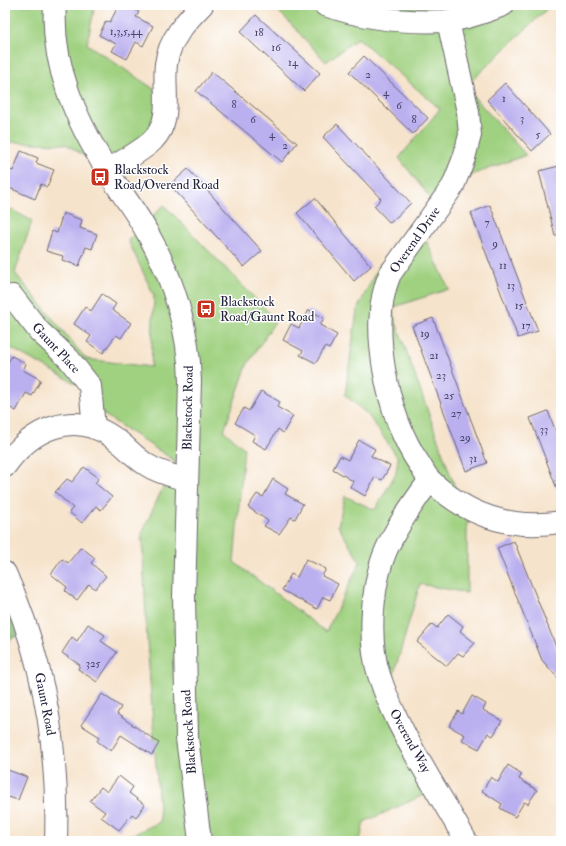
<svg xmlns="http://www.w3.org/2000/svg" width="566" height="846" font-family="'IM FELL Double Pica',serif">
<rect width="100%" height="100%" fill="#fff"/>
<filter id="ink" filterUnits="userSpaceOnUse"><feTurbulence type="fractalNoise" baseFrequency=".025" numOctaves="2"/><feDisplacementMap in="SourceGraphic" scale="8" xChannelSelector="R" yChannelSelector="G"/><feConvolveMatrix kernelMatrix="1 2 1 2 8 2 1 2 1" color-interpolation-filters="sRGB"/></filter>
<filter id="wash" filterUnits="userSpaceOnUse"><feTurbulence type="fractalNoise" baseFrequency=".012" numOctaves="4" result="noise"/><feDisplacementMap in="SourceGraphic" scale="16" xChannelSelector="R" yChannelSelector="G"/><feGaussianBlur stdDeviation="0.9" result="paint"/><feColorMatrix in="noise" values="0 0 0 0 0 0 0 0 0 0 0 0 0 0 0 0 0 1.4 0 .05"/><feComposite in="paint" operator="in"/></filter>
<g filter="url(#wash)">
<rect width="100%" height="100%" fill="#f6e3cb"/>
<path fill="#a0d181" stroke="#617a5e" d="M5,5H95L87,44L160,93L158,124L106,170L66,144L5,142Z
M273,5H551L465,87L526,155L474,174L435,204L399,158L440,109L358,38L326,62Z
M164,205L276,320L247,365L224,431L244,448L234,562L326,632L360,562L338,526L345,496L375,510L396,473L398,458L368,415L345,395L357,310L379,265L427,242L449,289L391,308L467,521V593L420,584L384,708L428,793L364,822L360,841H119L160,822L147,640L142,533L175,461L103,414L84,388L5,345V206L32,221L15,273L86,359L151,367L154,296L128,240Z"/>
<path fill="#80b36f" stroke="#516a55" d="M5,596L19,634L5,644Z"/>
<g id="blocks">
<path fill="#baafef" d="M119,5H125L139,12L136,17L153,26L143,46L136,42L127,59L112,51L116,44L99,35L106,21L110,22Z
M256,15L320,73L304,91L240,32Z
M364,56L428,118L413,134L349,72Z
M212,72L297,143L282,162L196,91Z
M505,83L550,134L532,151L487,100Z
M337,124L411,203L390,223L374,206L381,199L323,137Z
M21,151L38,158L36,163L54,170L47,187L41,184L35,199L5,186V168L13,171Z
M559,166L561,175V235L555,236L539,171Z
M188,169L262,251L244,267L170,185Z
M315,198L371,266L354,281L297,213Z
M490,205L538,331L518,338L471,213Z
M63,213L82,220L80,228L97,234L92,249L86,247L79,266L62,260L63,256L46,251L52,231L57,233Z
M102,294L116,304L112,310L131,323L121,338L116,335L103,353L87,342L91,336L74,324L85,307L91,311Z
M309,310L324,318L320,325L337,335L329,349L325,347L316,363L300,355L303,351L283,340L291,324L299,328Z
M433,318L487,463L466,471L412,326Z
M12,356L26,364L23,370L41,380L32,396L26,393L16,411L5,405V361L8,362Z
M261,391L280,402L277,407L293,416L283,433L278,429L266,449L252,441L255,435L235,423L244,408L249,411Z
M548,411L561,445V497H560L530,418Z
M359,440L375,449L371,456L390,466L382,480L375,477L365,496L350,487L353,481L333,469L340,456L348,460Z
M84,467L99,478L95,483L112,497L101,510L96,506L82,523L69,512L73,508L55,492L67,479L72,482Z
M273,479L288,489L285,494L303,504L295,519L291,517L279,534L264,526L268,521L248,507L257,494L263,497Z
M514,541L561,659V682L542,660L497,548Z
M81,547L95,558L91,563L106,576L95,589L89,584L77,600L65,591L67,587L51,574L62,559L68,563Z
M306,559L326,569L322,576L338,584L330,600L323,597L317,609L282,590L291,574L297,577Z
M448,614L463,626L460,631L475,643L463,656L458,653L447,666L417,642L432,624L437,628Z
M88,624L105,635L101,641L117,652L97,682L78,669L80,665L62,653L72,637L77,641Z
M102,694L121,707L117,714L159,743L152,755L121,735L111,751L97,741L100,737L81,725Z
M472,696L486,704L483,710L502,721L493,736L488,733L479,749L462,740L465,735L449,726L458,711L462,714Z
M508,765L522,774L519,779L537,790L528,804L524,802L515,817L500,808L502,804L482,791L491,777L498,782Z
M5,769L27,777L18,800L5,796Z
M119,776L133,787L129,793L145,805L136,817L132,814L119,830L101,817L105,812L90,801L101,787L107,792Z"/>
</g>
</g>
<g filter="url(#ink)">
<use href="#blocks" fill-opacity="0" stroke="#6c666d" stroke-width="1"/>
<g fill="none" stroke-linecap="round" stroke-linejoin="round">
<g stroke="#6c666d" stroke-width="24">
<path id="minor" d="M55,5C51,65 76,120 107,170C120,192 136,211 148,234C173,278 189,330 190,381L184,597L187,738L200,841
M325,5C363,18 406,23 446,21C465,19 485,12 503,5
M448,21L468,112L470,135L464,158L453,186L390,274C377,304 379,338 384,369C390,404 400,436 420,465C423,470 426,476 430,480C467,516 511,530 561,522
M107,171C120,162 143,151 153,140C173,120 163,89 166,64C169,40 186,21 202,5
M12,296L39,331L69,359L90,386L94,428
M5,466C31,429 73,409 114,438C126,446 135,458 147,465C159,473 174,476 187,480
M430,480C415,500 400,521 389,544C372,578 367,638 379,675C397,731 437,789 466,841
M5,573C43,657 59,749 56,841"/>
</g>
<use href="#minor" stroke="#fff" stroke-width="22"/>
</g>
</g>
<defs>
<g id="bus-square" transform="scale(1)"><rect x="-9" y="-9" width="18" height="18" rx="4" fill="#c8321e" stroke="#fff"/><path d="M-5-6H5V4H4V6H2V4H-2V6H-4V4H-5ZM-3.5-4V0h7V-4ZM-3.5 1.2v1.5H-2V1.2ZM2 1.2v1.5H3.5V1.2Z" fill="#fff"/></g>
</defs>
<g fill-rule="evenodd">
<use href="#bus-square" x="100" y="177"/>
<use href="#bus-square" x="206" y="309"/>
</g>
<g text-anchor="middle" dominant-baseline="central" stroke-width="3" stroke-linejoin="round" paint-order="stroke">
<g font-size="11" fill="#484568">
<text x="126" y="31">1,3,5,44</text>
<text x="259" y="32">18</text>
<text x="276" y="47">16</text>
<text x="293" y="62">14</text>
<text x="368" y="74">2</text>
<text x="386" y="92">4</text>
<text x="504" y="98">1</text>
<text x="234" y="104">8</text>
<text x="399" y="105">6</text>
<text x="522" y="118">3</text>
<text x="253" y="119">6</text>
<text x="414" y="119">8</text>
<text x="272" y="134">4</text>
<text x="538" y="134">5</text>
<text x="285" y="145">2</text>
<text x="487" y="222">7</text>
<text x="495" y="243">9</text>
<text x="503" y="265">11</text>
<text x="511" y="285">13</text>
<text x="519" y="305">15</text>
<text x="526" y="325">17</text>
<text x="425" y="333">19</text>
<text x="434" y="355">21</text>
<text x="441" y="375">23</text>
<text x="449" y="395">25</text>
<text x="456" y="413">27</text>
<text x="544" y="429">33</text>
<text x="465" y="437">29</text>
<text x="473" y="458">31</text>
<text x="93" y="663">325</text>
</g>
<g font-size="13" fill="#22223b" stroke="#fff" text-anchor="start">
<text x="114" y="170">Blackstock<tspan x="114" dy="15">Road/Overend Road</tspan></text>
<text x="220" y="302">Blackstock<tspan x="220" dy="15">Road/Gaunt Road</tspan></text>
</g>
<g font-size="13" fill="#22223b" stroke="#fff">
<text transform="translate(415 240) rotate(-55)">Overend Drive</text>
<text transform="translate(56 348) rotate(47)">Gaunt Place</text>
<text transform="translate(188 408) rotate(-89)">Blackstock Road</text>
<text transform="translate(45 704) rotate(79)">Gaunt Road</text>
<text transform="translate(189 732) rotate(-94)">Blackstock Road</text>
<text transform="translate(410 741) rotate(61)">Overend Way</text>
</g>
</g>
<rect width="566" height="846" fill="none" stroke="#fff" stroke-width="20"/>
</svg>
